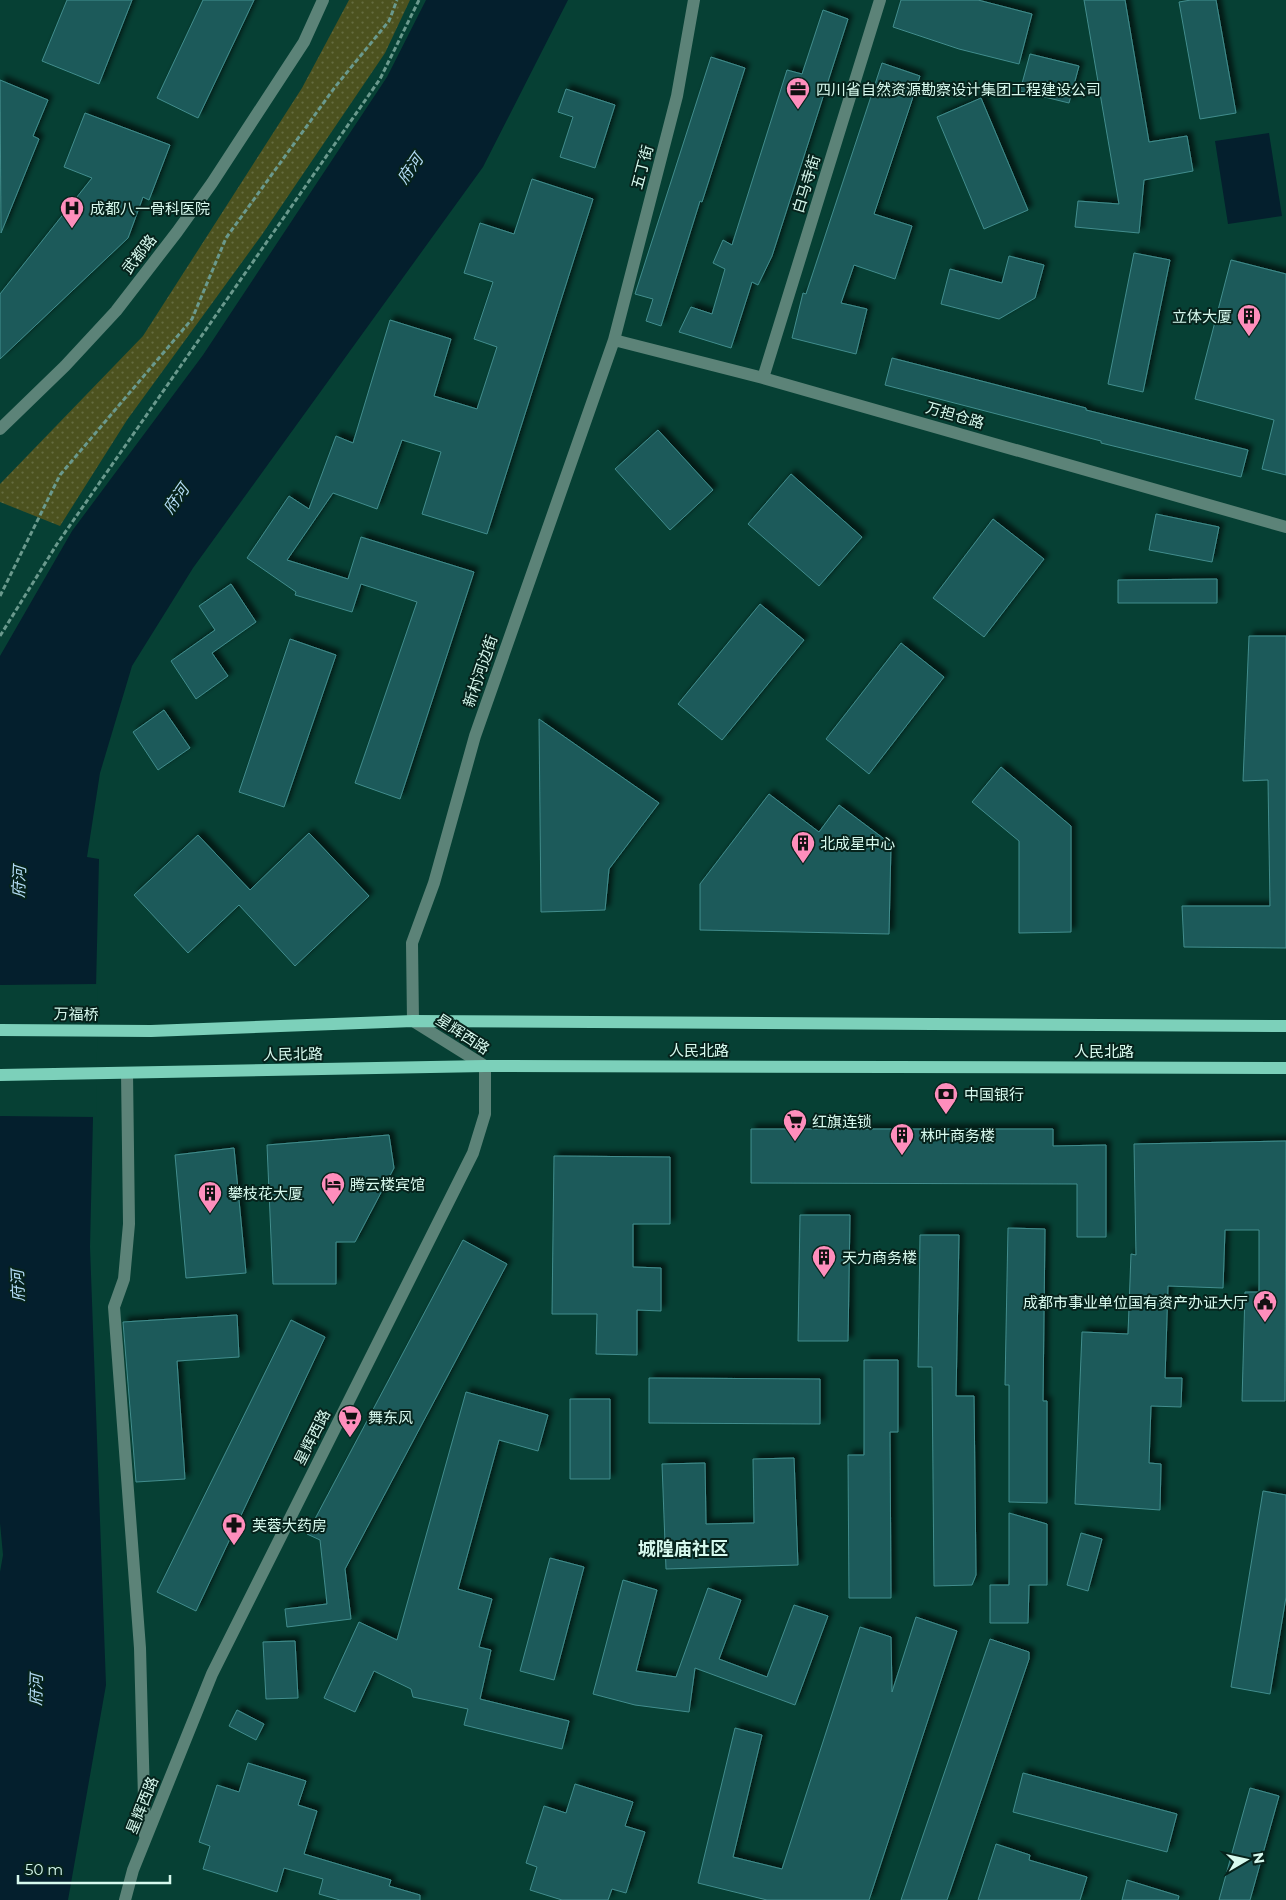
<svg xmlns="http://www.w3.org/2000/svg" width="1286" height="1900" font-family="Montserrat,'Noto Sans SC',sans-serif">
<defs>
<pattern id="park-dots" width="8" height="8" patternUnits="userSpaceOnUse" patternTransform="scale(1.25)"><rect width="8" height="8" fill="#4c521f"/><path d="M2 2h.1M6 6h.1" fill="none" stroke="#656c40" stroke-width="1.8" stroke-linecap="round"/></pattern>
<filter id="shadow"><feDropShadow dx="4.5" dy="-4.5" stdDeviation="2.5" flood-color="#0009"/></filter>
</defs>
<rect width="100%" height="100%" fill="#064034"/>
<path fill="url(#park-dots)" d="M349,0H410L385,53L261,236L127,420L60,526L0,502V484L143,336L302,88Z"/>
<path fill="#041f2d" d="M426,0H568L483,167L193,568L132,666L100,773L87,857L99,859L90,1247L106,1685L68,1900H0V1572L3,1555L0,1523V656L72,531L203,355L387,77Z
M1269,133L1282,216L1228,224L1215,141Z"/>
<path fill="#064034" d="M98,984L96,1117L0,1116V985Z"/>
<path fill="#1b5a5a" stroke="#428d8d" filter="url(#shadow)" d="M67,0H132L99,84L42,61Z
M203,0H254L198,118L157,98Z
M901,0H978L1032,14L1019,64L959,49L893,27Z
M1084,0H1125L1149,142L1187,136L1193,171L1144,180L1139,233L1075,227L1078,201L1119,204Z
M1191,0H1216L1236,113L1200,119L1179,2Z
M823,10L848,19L772,256L758,285L752,282L731,348L679,332L691,307L712,314L725,269L713,263L723,240L732,245L787,70L802,74Z
M1030,54L1079,66L1069,103L1020,91Z
M711,57L745,68L702,202L700,201L661,326L646,321L653,299L635,294Z
M882,63L920,76L874,214L912,226L895,279L854,265L841,303L867,309L856,354L792,338L803,293L806,294Z
M0,80L48,100L33,136L39,139L1,233Z
M566,89L615,105L595,168L560,157L573,117L558,112Z
M981,98L1028,210L984,229L937,117Z
M85,113L170,145L149,200L143,197L128,238L0,359V294L92,178L64,167Z
M532,179L593,199L487,534L422,514L441,452L402,440L377,509L333,493L287,560L348,579L361,537L474,572L400,799L355,783L417,602L361,584L352,612L295,595L296,592L247,558L289,496L309,509L336,436L353,443L390,320L451,339L434,396L477,409L497,347L474,339L493,282L464,273L480,223L514,234Z
M1134,253L1170,260L1143,392L1108,384Z
M1009,256L1044,265L1035,298L999,319L941,304L950,269L1002,283Z
M1231,260L1286,274V475L1262,469L1274,420L1195,399Z
M892,358L1086,408V410L1248,450L1241,477L1101,443V441L885,385Z
M658,430L713,490L670,530L615,469Z
M791,474L862,537L819,586L748,524Z
M1156,514L1219,527L1212,562L1149,550Z
M993,519L1044,559L984,637L933,598Z
M1217,579V603H1118V580Z
M231,584L256,622L212,653L228,676L196,699L171,661L215,630L199,606Z
M760,604L804,640L722,740L678,704Z
M1249,636H1286V948L1184,947L1182,906H1270L1268,780L1243,781Z
M290,639L336,655L284,807L239,792Z
M901,643L944,677L869,774L826,739Z
M164,710L190,748L158,770L133,732Z
M539,719L659,803L609,869L605,910L541,912Z
M1001,767L1071,826V932L1019,933V841L972,802Z
M769,794L819,832L839,805L891,844L889,934L700,930V884Z
M309,833L369,896L295,966L239,905L188,953L134,895L198,835L250,890Z
M751,1129H1053V1146L1106,1145V1237H1077V1184L751,1183Z
M389,1135L394,1168L355,1242H336V1284H273L267,1145Z
M1286,1141L1285,1401H1242L1245,1292H1259V1230H1225L1223,1288L1168,1286L1165,1378H1182L1181,1407L1151,1406L1149,1463L1161,1464L1160,1510L1075,1504L1082,1332L1128,1334L1131,1254L1136,1255L1134,1144Z
M234,1148L246,1273L186,1278L175,1155Z
M554,1156L670,1157V1224H633V1267L661,1268V1311L637,1310V1355L596,1354L597,1314H552Z
M800,1215H850L848,1341H798Z
M1008,1228L1045,1229L1043,1401H1047V1503L1009,1502V1385H1005Z
M920,1235H959L956,1396H974L976,1575L972,1585L934,1586L932,1367H918Z
M463,1240L507,1264L345,1569L351,1619L287,1627L285,1609L327,1604L320,1540L307,1534Z
M237,1315L239,1357L177,1361L185,1479L136,1482L123,1322Z
M291,1320L325,1337L196,1611L157,1592Z
M864,1360H898V1432H890L891,1598H849L848,1455H864Z
M649,1378L820,1379V1424L649,1423Z
M466,1392L548,1415L538,1451L499,1440L458,1589L492,1599L479,1647L491,1650L480,1699L569,1721L562,1749L464,1725L468,1709L413,1697L411,1689L374,1671L355,1712L324,1698L359,1622L397,1640Z
M570,1399H610V1479H570Z
M794,1458L798,1565L666,1569L662,1464L705,1463L706,1524L754,1523L753,1459Z
M1263,1491L1286,1495V1597L1270,1694L1231,1687Z
M1009,1513L1047,1524V1585H1029L1028,1623H990V1585H1009Z
M1081,1533L1102,1539L1088,1591L1067,1585Z
M550,1558L584,1567L554,1680L520,1671Z
M623,1580L657,1590L636,1671L676,1677L708,1588L741,1600L719,1659L767,1677L794,1605L828,1616L795,1705L695,1668L689,1712L635,1705L593,1694Z
M916,1617L957,1631L869,1900H767L698,1883L735,1728L762,1735L733,1857L782,1869L860,1627L891,1637L892,1692Z
M990,1639L1029,1652V1659L947,1900H901Z
M295,1641L298,1698L266,1699L263,1642Z
M237,1710L264,1724L256,1740L229,1726Z
M248,1763L306,1781L298,1805L317,1811L304,1854L391,1880L389,1886L420,1895V1900H340L319,1894L323,1879L284,1868L277,1892L203,1869L210,1846L199,1842L217,1785L239,1792Z
M1023,1773L1177,1814L1167,1852L1013,1812Z
M575,1784L633,1802L625,1826L645,1832L626,1893L612,1889L608,1900H562L530,1890L537,1867L526,1863L544,1806L566,1813Z
M1250,1788L1279,1796L1250,1900H1219Z
M996,1844L1030,1855L1029,1860L1087,1877L1080,1900H978Z
M1127,1880L1179,1896L1178,1900H1122Z"/>
<g fill="none" stroke-linecap="round" stroke-linejoin="round">
<path stroke="#6a998d" stroke-width="3" stroke-dasharray="5 2.5" stroke-linecap="butt" d="M0,596L60,475L192,319L226,238L335,87L389,21L397,0
M0,636L57,544L380,79L419,0"/>
<path stroke="#5c8378" stroke-width="12" d="M614,340L763,378L1286,527
M763,378L880,0
M0,429L65,366L116,311L177,232L212,183L304,42L323,0
M127,1073L129,1224L124,1279L114,1307L140,1648L145,1836
M125,1900L133,1870L212,1674L473,1153L485,1114V1066L413,1021L412,943L434,883L475,736L614,340L677,96L694,0"/>
<path stroke="#7cd0ba" stroke-width="12" d="M0,1030L151,1031L413,1021L1286,1026
M0,1075L485,1066L1286,1068"/>
</g>
<defs>
<g id="office-pin" transform="scale(1.25)"><path d="M0 17L-7.5 6A9.5 9.5 0 1 1 7.5 6Z" fill="#fe8ebc" stroke="#06231c"/><path d="M-6-3h4V-5.5h4V-3h4V5H-6ZM-1-4.5V-3h2v-1.5ZM-6 0V1H6V0Z" fill="#111"/></g>
<g id="hospital-pin" transform="scale(1.25)"><path d="M0 17L-7.5 6A9.5 9.5 0 1 1 7.5 6Z" fill="#fe8ebc" stroke="#06231c"/><path d="M-5-5h3v3.5h4V-5h3V5h-3V1.5h-4V5h-3Z" fill="#111"/></g>
<g id="building-pin" transform="scale(1.25)"><path d="M0 17L-7.5 6A9.5 9.5 0 1 1 7.5 6Z" fill="#fe8ebc" stroke="#06231c"/><path d="M-4-6H4V6H1V3H-1V6H-4ZM-2.5-4.3h1.7v1.8h-1.7ZM.8-4.3h1.7v1.8H.8ZM-2.5-1h1.7V.8h-1.7ZM.8-1h1.7V.8H.8Z" fill="#111"/></g>
<g id="bank-pin" transform="scale(1.25)"><path d="M0 17L-7.5 6A9.5 9.5 0 1 1 7.5 6Z" fill="#fe8ebc" stroke="#06231c"/><path d="M-6-4H6V4H-6ZM0-2.3a2.3 2.3 0 1 0 0 4.6a2.3 2.3 0 1 0 0-4.6Z" fill="#111"/></g>
<g id="supermarket-pin" transform="scale(1.25)"><path d="M0 17L-7.5 6A9.5 9.5 0 1 1 7.5 6Z" fill="#fe8ebc" stroke="#06231c"/><path d="M-6-5.5h2.5l.6 2H6L4.5 2H-2.5L-4.4-4H-6ZM-1.5 3.2a1.3 1.3 0 1 0 .1 0ZM3 3.2a1.3 1.3 0 1 0 .1 0Z" fill="#111"/></g>
<g id="hotel-pin" transform="scale(1.25)"><path d="M0 17L-7.5 6A9.5 9.5 0 1 1 7.5 6Z" fill="#fe8ebc" stroke="#06231c"/><path d="M-6-4.5h1.5V1H6V5H4.5V3h-9V5H-6ZM-4 0a1.8 1.8 0 1 1 3.6 0ZM.5 0V-2.5h3Q6-2.5 6 0Z" fill="#111"/></g>
<g id="civic-pin" transform="scale(1.25)"><path d="M0 17L-7.5 6A9.5 9.5 0 1 1 7.5 6Z" fill="#fe8ebc" stroke="#06231c"/><path d="M-.6-6.5H3V-4.5H.6V-3L4-1V1h2V6H-6V1h2V-1L-.6-3ZM-1.2 2.5V6h2.4V2.5Z" fill="#111"/></g>
<g id="pharmacy-pin" transform="scale(1.25)"><path d="M0 17L-7.5 6A9.5 9.5 0 1 1 7.5 6Z" fill="#fe8ebc" stroke="#06231c"/><path d="M-2-6h4v4h4v4h-4v4h-4v-4h-4v-4h4Z" fill="#111"/></g>
</defs>
<g fill-rule="evenodd">
<use href="#office-pin" x="798" y="89"/>
<use href="#hospital-pin" x="72" y="208"/>
<use href="#building-pin" x="1249" y="316"/>
<use href="#building-pin" x="803" y="843"/>
<use href="#bank-pin" x="946" y="1094"/>
<use href="#supermarket-pin" x="795" y="1121"/>
<use href="#building-pin" x="902" y="1135"/>
<use href="#hotel-pin" x="333" y="1184"/>
<use href="#building-pin" x="210" y="1193"/>
<use href="#building-pin" x="824" y="1257"/>
<use href="#civic-pin" x="1265" y="1302"/>
<use href="#supermarket-pin" x="350" y="1417"/>
<use href="#pharmacy-pin" x="234" y="1525"/>
</g>
<g text-anchor="middle" dominant-baseline="central" stroke-width="4" stroke-linejoin="round" paint-order="stroke">
<g font-size="15" fill="#d7f9ee" stroke="#06231c" text-anchor="start">
<text x="816" y="89">四川省自然资源勘察设计集团工程建设公司</text>
<text x="90" y="208">成都八一骨科医院</text>
<text x="1232" y="316" text-anchor="end">立体大厦</text>
<text x="820" y="843">北成星中心</text>
<text x="964" y="1094">中国银行</text>
<text x="812" y="1121">红旗连锁</text>
<text x="920" y="1135">林叶商务楼</text>
<text x="350" y="1184">腾云楼宾馆</text>
<text x="228" y="1193">攀枝花大厦</text>
<text x="842" y="1257">天力商务楼</text>
<text x="1248" y="1302" text-anchor="end">成都市事业单位国有资产办证大厅</text>
<text x="368" y="1417">舞东风</text>
<text x="252" y="1525">芙蓉大药房</text>
</g>
<g font-size="15" fill="#d7f9ee" stroke="#06231c">
<text transform="translate(642 167) rotate(-75)">五丁街</text>
<text transform="translate(806 184) rotate(-73)">白马寺街</text>
<text transform="translate(139 254) rotate(-52)">武都路</text>
<text transform="translate(955 415) rotate(16)">万担仓路</text>
<text transform="translate(480 671) rotate(-71)">新村河边街</text>
<text transform="translate(76 1014) rotate(1)">万福桥</text>
<text transform="translate(463 1034) rotate(33)">星辉西路</text>
<text x="699" y="1050">人民北路</text>
<text x="1104" y="1051">人民北路</text>
<text transform="translate(293 1054) rotate(-1)">人民北路</text>
<text transform="translate(312 1437) rotate(-63)">星辉西路</text>
<text transform="translate(142 1805) rotate(-68)">星辉西路</text>
</g>
<g font-size="16" font-style="italic" fill="#b3dbf4" stroke="#06231c">
<text transform="translate(410 169) rotate(-55)">府河</text>
<text transform="translate(176 499) rotate(-55)">府河</text>
<text transform="translate(19 882) rotate(-87)">府河</text>
<text transform="translate(18 1286) rotate(-92)">府河</text>
<text transform="translate(36 1690) rotate(-88)">府河</text>
</g>
<g font-size="18" font-weight="bold" fill="#d7f9ee" stroke="#06231c">
<text x="683" y="1549">城隍庙社区</text>
</g>
</g>
<g transform="translate(1246 1860) rotate(81)" stroke="#06231c" stroke-width="4" paint-order="stroke">
<path d="M0-4L9 19L0 12L-9 19Z" fill="#d7f9ee"/>
<text y="-8" font-size="14" font-weight="bold" text-anchor="middle" fill="#d7f9ee">N</text>
</g>
<path d="M18 1875v8h152v-8" fill="none" stroke="#d7f9ee" stroke-width="2.5"/>
<text x="25" y="1875" font-size="15" fill="#d7f9ee" stroke="#06231c" stroke-width="4" paint-order="stroke">50 m</text>
</svg>
